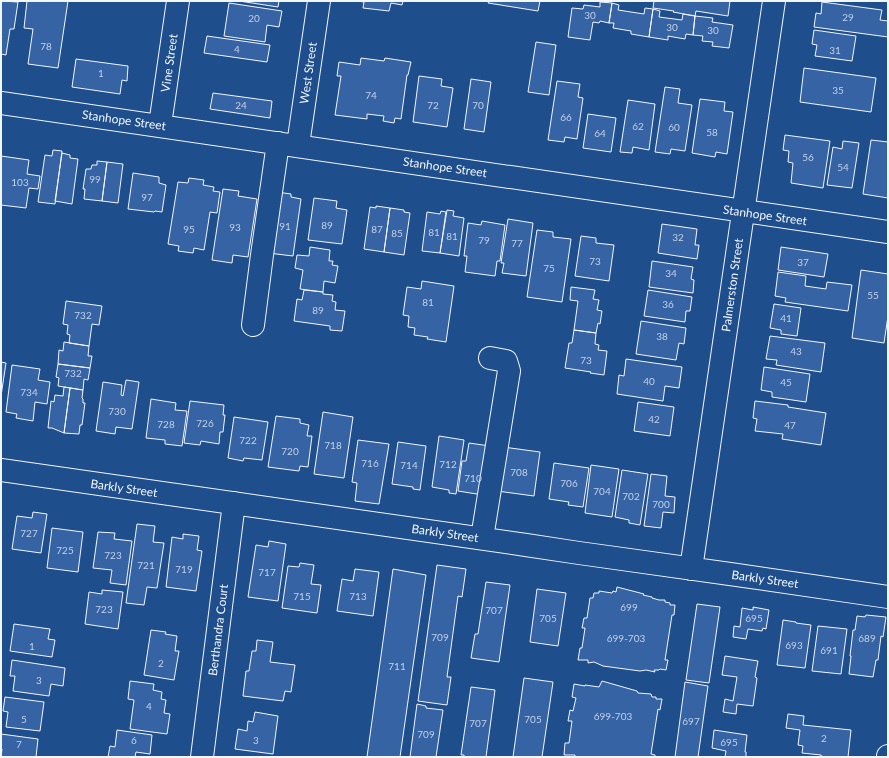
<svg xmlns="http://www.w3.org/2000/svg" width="889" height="758" font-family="Lato,sans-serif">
<rect width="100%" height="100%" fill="#1f4e8c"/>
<path fill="#3563a3" stroke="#f2f6ff" d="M1,1L18,2L14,29H10L6,55L1,54Z
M27,1H68L58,68L28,64L33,29L24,28Z
M239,1H279L278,7Z
M357,1H403L402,5L391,3L389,11L363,8L364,2Z
M489,1H540L538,11L488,3Z
M654,1H730L728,16L696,11L695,16L673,12L674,11L653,8Z
M600,2L612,3L609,23L600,21L599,23L593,22L590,40L568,37L572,8L583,9L584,5L600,7Z
M822,2L882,10L880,20L888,21V37L814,27L816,13L821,14Z
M229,3L282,11L279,27L267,25L265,42L224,36Z
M612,3L619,5L618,10L644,14L645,8L653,9L649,37L631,34V31L613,28L614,23H609Z
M653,9L660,11L659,17L682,20L683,14L695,16L693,35L686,34L685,39L668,36V40L649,37Z
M695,16L713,18L712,22L733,25L729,48L712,46L713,42L702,41L703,36L693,35Z
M814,30L856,36L852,61L815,56L817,45L812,44Z
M207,36L270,45L267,62L204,53Z
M536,42L556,45L549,95L528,92Z
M361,58L384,61L385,58L411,62L408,75H407L401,119L395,118L394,123L383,121L384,116L367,114V119L335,115L341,76H337L339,62L360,65Z
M76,59L128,66L127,81L122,80L120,94L72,87Z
M804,68L876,78L871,112L800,102Z
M419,76L442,79L441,86L453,88L447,127L413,122Z
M471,79L491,82L484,132L464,129Z
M557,81L580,84L578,97L583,98L577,139L565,137L564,142L548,140Z
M665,87L680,89L678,103L692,105L685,151L671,149L670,154L655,152Z
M213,93L272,101L270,118L210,109Z
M700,99L725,102L724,111L733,112L727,154L716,152L715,157L692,153Z
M628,100L655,104L649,150L633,147L632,153L620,152Z
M588,114L616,118L611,152L583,148Z
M785,135L830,141L823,188L791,183L793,163L788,162L789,151L783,150Z
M871,140L888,142V198L863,194Z
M843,141L859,143L852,188L827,185L833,147L842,149Z
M53,150L62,151L55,204L38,202L45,155L52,156Z
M62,153L70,155V158L78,159L72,204L55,201Z
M1,156L29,160L27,174L40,176L38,189L29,188L26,208L1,205Z
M97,161L107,162L102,201L84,199L85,189H83L86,169H91L92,165H97Z
M107,162L123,164L118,203L102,201Z
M133,173L159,177V183L166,185L162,212L155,211L154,212L128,209Z
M189,178L204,180L203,185L214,187L213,191L220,192L217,213L210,212L204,250L194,248L193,253L178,251L179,246L168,244L178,182L188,183Z
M223,189L239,191L238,196L257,199L248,257L233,255L232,263L212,260Z
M277,192L291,194V197L301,199L293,256L268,253Z
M314,198L337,201L336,208L347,210L342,244L308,240Z
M376,206L390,208L384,252L364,249L370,207L376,208Z
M390,208L404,210V212L410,213L404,255L384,252Z
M447,210L454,211L453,216L464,218L459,256L440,253Z
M441,211L446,212L440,253L422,251L427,212L440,214Z
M508,219L533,223L526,276L502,273L504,263H501Z
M482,221L505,225L500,261H497L495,276L465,272L467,256H464L468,223L481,225Z
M662,224L697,229L695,245H699L697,259L658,253Z
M537,230L553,232V237L571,239L562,302L527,297Z
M581,236L596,238V243L614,245L609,281L575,276Z
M310,247L330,250L329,261H333L332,265L338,266L335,283L324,281L323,292L300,289L303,270L295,268L297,255L309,256Z
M781,247L828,254L824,277L778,270Z
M652,261L693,267L691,279L694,280L693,293L649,287Z
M861,270L888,274V316L884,343L852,338Z
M778,272L806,276L805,286L826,289L827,282L852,285L848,311L785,302L786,298L775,296Z
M422,281L454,286L446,342L427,339L428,337L414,335L415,328L408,327L409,316L403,315L407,287L421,289Z
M571,287L595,290L593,299L599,300L597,310L602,311L600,324L598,323L596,333L574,330L578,301L570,300Z
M304,290L323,292V294L333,295L332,301L336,302L335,310L345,311L342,331L330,330V326L294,321L297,299L302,300Z
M648,290L692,297L690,311H686L685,322L644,316Z
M66,301L102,306L99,325L92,324L89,346L69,343L70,335L67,334L68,325L63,324Z
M774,304L801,308L797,336L781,334V330L770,328Z
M641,321L686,328L684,344L679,343L676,360L636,354Z
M574,330L596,333L595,344L599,345L598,350L607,351L604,375L590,373L591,372L565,368L569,343H572Z
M770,336L825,343L821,372L776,365L777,360L766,359Z
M64,342L89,346L88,356H92L90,368L58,364L59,350L63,351Z
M626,359L682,367L679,388L665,386L663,401L617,394L619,375L624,376Z
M1,362L6,363L1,396Z
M58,364L90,368L88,380L84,379L83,390L58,386L59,378L56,377Z
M12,365L40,369L38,380L50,382L47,404L35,402L33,421L16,418L17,414L6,412Z
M764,367L810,374L806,402L772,397V392L761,390Z
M126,380L139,382L132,429L116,427L115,434L96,431L103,382L122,385L121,395L123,396Z
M64,387L70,388L64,433L52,428H48L51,401L54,402L55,395L63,396Z
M70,388L83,390L82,398L83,399V403H85L82,425H80L79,434L64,433Z
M151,399L176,403L175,410L187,411L182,446L165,444V440L146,438Z
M190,401L224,405L223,415H225L223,432H220L219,444L201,441L200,445L184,443Z
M755,401L788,405V407L826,413L821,445L782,439L783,434L755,431L757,419L753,418Z
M638,402L674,407L670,436L634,431Z
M323,412L353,417L344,478L314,474Z
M276,416L300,419V423L309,425L307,436H312L308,467L300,466L299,471L268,467Z
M234,417L268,422L262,460L244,458L243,461L228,458Z
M439,436L464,440L456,494L449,493V490L432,487Z
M358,440L389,444L379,504L355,501L357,483L352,482Z
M398,442L426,446L420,490L413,489V487L392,484Z
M469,443L490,446L483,495L458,491L462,461H466Z
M503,447L540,452L534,496L497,491Z
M554,463L589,468L583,507L568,505L569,502L549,499Z
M591,465L619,469L612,517L585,513Z
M622,470L648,474L640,525L629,523V520L615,517Z
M651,474L667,476L665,496L675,497L674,513L663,512L661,528L644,526Z
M33,512L47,514L41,553L12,549L17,516L32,518Z
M137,524L155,526L153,542L164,543L157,588L147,587L144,605L126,603Z
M52,528L83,532L78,572L47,568Z
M98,532L115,533L114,539L132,541L126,585L110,583L112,570L93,568Z
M183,534L199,536L197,550L202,551L196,591L166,587L172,537L183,539Z
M269,541L286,544L278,601L248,597L256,545L268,547Z
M300,563L314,565L311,584L321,585L317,613L282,608L288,566L299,567Z
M437,565L466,569L462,597L458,596L447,677H451L447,705L418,701Z
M355,569L379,572L373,616L337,611L342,579L353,581Z
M393,569L426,575L400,757H367Z
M486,582L510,585L499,662L471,658L475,634H478Z
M617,587L644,594L643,595L652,597V598L659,600H665V602L670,603V605H675L674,615H672L665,660H668L666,670L660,669L659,670H654L655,672L646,670L640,671L603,666L594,662L588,663V660H578L580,648H582L585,628H582L584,618H587L590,598H593L594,593H599V591L612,593L613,591L616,592Z
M537,589L566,593L558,646L530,642Z
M102,590L123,592L118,629L85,624L89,592L102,594Z
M697,604L720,607L709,683L686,680Z
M753,607L769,610L766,629L763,628L762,631L748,629L746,639L733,637L734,626L740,627L742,608L753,610Z
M866,615L886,617L883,637L881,636L878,660H876L873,677L849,674L851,656H850L853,630H855L857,616L865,617Z
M783,620L796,622V623L811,625L805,668L777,665Z
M14,624L50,629L48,639L55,640L52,657L10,651Z
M818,626L847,629L841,674L812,671Z
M151,630L166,632L165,634L177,636L175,651H179L174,680L144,675Z
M257,640L273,642L270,662L295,665L291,692L285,691L283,701L243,696L246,671H249L252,651H256Z
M725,656L758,661L755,677L757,678L753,706L737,704L736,714L723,712L725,699L733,701L737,677L722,675Z
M12,660L65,668L63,686L51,684L49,696L13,691L15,676H10Z
M524,678L553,682L542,757H513Z
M130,681L154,684L153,690L162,692L161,699L166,700L164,713L170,714L167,734L130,729L134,700L128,699Z
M602,681L637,691L638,693L651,694L652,697H656V699H662L660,710L658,709L651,754L655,755V757H575V755H564L565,743H569L572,721H568L570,710L573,711L576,698L572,697L574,684L585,686V685L599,687Z
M685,682L708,686L698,757H675Z
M471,687L495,690L486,757H464V755H461Z
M5,697L44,702L40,731L6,727L8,712L3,711Z
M417,704L426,706V708L443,710L436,757H410Z
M255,712L278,716L273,754L235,749L238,729L247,731L248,721L253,722Z
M788,714L804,716L803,725L851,730L848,757H826L821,756V755L802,753L803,746L798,745L800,730L786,728Z
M117,730L152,735L150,754L136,752L135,757H108L110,746L115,747Z
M714,730L747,735L745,752H746V757H725L726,751L712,748Z
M1,734L38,739L36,757H1L2,749H1Z"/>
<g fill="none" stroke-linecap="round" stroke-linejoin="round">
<g stroke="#f2f6ff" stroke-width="24">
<path id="minor" d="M1,103L888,232
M160,125L178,1
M298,145L319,1
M253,325L262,255L278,143
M1,470L526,545L579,553L730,574L888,597
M482,538L509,371L506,361L490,358
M691,569L774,1
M202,757L234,503
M888,757V756"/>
</g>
<use href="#minor" stroke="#1f4e8c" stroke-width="22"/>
</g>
<g text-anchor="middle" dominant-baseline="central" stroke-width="3" stroke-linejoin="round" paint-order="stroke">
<g font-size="10" fill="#c3d1e8">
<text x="590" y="15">30</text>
<text x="848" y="17">29</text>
<text x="254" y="18">20</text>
<text x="672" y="27">30</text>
<text x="713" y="30">30</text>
<text x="46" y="46">78</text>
<text x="237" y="49">4</text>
<text x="835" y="50">31</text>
<text x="101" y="73">1</text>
<text x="838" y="90">35</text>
<text x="371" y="95">74</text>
<text x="241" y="105">24</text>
<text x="433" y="105">72</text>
<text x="478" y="105">70</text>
<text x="566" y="117">66</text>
<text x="638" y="126">62</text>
<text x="674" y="127">60</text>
<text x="712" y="132">58</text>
<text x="600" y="133">64</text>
<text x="808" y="157">56</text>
<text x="843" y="167">54</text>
<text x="95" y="179">99</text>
<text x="20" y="182">103</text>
<text x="147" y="197">97</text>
<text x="327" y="225">89</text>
<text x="285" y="226">91</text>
<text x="235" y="227">93</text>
<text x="189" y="229">95</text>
<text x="377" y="229">87</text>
<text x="434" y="232">81</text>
<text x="397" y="233">85</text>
<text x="452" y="236">81</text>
<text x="678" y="237">32</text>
<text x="484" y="240">79</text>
<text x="517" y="243">77</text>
<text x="595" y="261">73</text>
<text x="803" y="262">37</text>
<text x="549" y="268">75</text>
<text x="671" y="273">34</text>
<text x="873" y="295">55</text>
<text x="428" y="302">81</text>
<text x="668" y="304">36</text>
<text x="318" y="310">89</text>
<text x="83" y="315">732</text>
<text x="786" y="318">41</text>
<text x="662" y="336">38</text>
<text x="796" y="351">43</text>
<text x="586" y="360">73</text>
<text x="73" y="373">732</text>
<text x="649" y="381">40</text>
<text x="786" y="382">45</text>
<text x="29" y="392">734</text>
<text x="117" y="411">730</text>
<text x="654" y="419">42</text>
<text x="205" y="423">726</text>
<text x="166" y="424">728</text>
<text x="790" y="425">47</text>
<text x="248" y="440">722</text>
<text x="333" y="445">718</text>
<text x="290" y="451">720</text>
<text x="370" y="463">716</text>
<text x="448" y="464">712</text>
<text x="409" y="465">714</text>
<text x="519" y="472">708</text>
<text x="473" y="478">710</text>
<text x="569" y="483">706</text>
<text x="602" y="491">704</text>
<text x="631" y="496">702</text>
<text x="661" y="504">700</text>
<text x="29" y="533">727</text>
<text x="65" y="550">725</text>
<text x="113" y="555">723</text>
<text x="146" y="565">721</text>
<text x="184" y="569">719</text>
<text x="267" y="572">717</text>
<text x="302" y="596">715</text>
<text x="358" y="596">713</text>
<text x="629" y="607">699</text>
<text x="104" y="609">723</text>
<text x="494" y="610">707</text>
<text x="548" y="618">705</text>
<text x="754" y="618">695</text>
<text x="440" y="637">709</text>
<text x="626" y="638">699-703</text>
<text x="867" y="638">689</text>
<text x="794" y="645">693</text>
<text x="32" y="646">1</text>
<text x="829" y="650">691</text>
<text x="161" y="663">2</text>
<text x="397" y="666">711</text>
<text x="39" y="680">3</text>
<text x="149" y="706">4</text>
<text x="613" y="716">699-703</text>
<text x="24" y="719">5</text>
<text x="533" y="719">705</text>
<text x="691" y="721">697</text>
<text x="478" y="723">707</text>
<text x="426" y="734">709</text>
<text x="824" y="738">2</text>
<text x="134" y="740">6</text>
<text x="256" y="740">3</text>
<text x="729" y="742">695</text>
<text x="19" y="744">7</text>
</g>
<g font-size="12" fill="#f2f6ff" stroke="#1f4e8c">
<text transform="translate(169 63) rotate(-82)">Vine Street</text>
<text transform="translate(308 73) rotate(-82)">West Street</text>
<text transform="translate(124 120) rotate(8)">Stanhope Street</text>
<text transform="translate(445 167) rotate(8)">Stanhope Street</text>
<text transform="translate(765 215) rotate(8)">Stanhope Street</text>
<text transform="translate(732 285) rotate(-82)">Palmerston Street</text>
<text transform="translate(124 488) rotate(8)">Barkly Street</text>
<text transform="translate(445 533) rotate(8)">Barkly Street</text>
<text transform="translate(765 579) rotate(8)">Barkly Street</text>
<text transform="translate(218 630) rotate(-83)">Berthandra Court</text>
</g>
</g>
<rect width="889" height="758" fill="none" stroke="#f2f6ff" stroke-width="4"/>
</svg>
